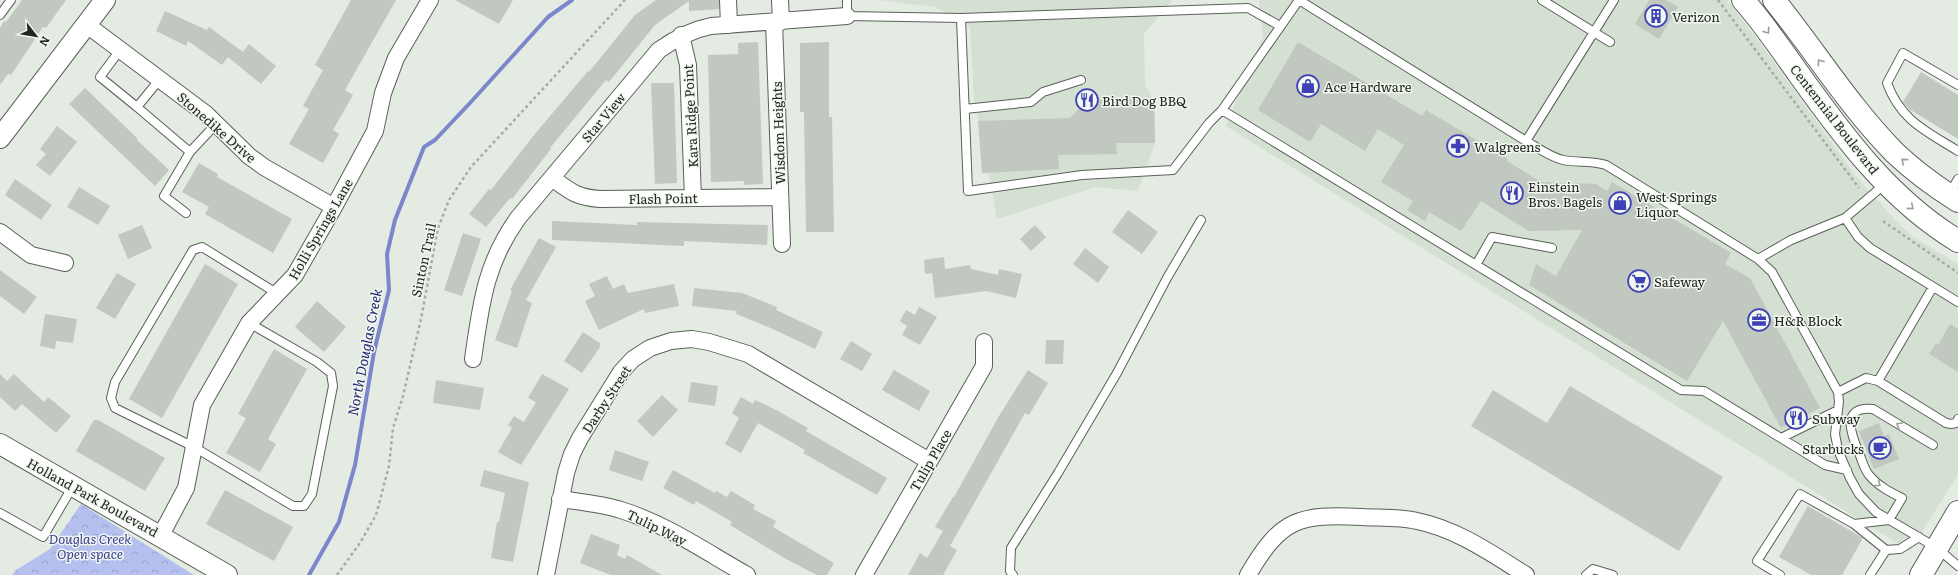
<svg xmlns="http://www.w3.org/2000/svg" width="1958" height="575" font-family="Literata,serif">
<defs>
<pattern id="park-crowns" width="20" height="18" patternUnits="userSpaceOnUse"><rect width="20" height="18" fill="#b6c0ef"/><path d="M2 6a3 3 0 1 1 6 0M12 15a3 3 0 1 1 6 0" fill="none" stroke="#9ca5cd"/></pattern>
</defs>
<rect width="100%" height="100%" fill="#e3ebe2"/>
<path fill="#d4e0d1" d="M880,0H1172L1144,34L1145,86L1154,100L1155,143L1138,191L1096,187L997,219L974,97L970,27L935,7Z
M1259,0H1727L1758,40L1855,175L1895,220L1913,237L1958,264V474L1910,551L1226,126L1263,36Z"/>
<path fill="url(#park-crowns)" d="M81,504L194,575H12L16,570L50,549Z"/>
<g fill="none" stroke-linecap="round" stroke-linejoin="round">
<path stroke="#7b86cc" stroke-width="4" d="M309,575L339,522L355,465L374,352L389,290L387,254L395,220L424,147L435,140L470,103L548,17L572,0"/>
</g>
<path fill="#c0c8bf" d="M22,0H66L46,28L43,27L11,75L8,74L0,85V28L4,21L6,22Z
M351,0H396L345,90L353,95L333,130L339,134L323,163L289,144L309,109L303,106L323,70L315,65Z
M455,0H513L499,24Z
M656,0H719V9L689,11V1L655,25L609,82L606,80L550,148L551,149L512,199L510,198L486,227L469,214L489,189L491,190L534,135L588,71L589,72L635,15Z
M1649,0H1666L1678,7L1659,39L1635,24Z
M165,11L207,30L209,27L243,52L249,44L276,66L261,84L228,57L222,65L188,41L186,46L156,31Z
M758,42L763,184L744,185V181L711,182L708,55L738,54V43Z
M829,42V117H832L834,232H806L804,112H800V43Z
M1298,42L1422,116L1426,110L1508,159L1507,161L1541,182L1596,184L1607,191L1612,182L1731,253L1725,264L1750,278L1820,408L1781,428L1723,321L1687,381L1529,285L1536,264L1556,276L1582,230L1529,231L1481,201L1461,231L1429,212L1425,221L1407,210L1413,201L1381,182L1404,145L1378,129L1365,151L1321,124L1310,142L1258,110Z
M1921,72L1958,95V139L1909,109L1903,102Z
M651,83H674L677,183L655,184Z
M85,88L138,139L137,140L169,170L155,186L69,104Z
M1087,100H1154L1155,143H1116L1117,154L1058,155L1059,169L982,173L978,121L1070,118Z
M57,126L77,142L50,176L36,165L46,154L40,149Z
M199,163L218,174L217,177L292,219L273,253L205,214L209,207L182,192Z
M15,179L52,205L41,220L5,195Z
M79,187L110,206L98,225L67,207Z
M1128,210L1158,232L1142,254L1112,232Z
M552,221L637,225V222L768,225L767,245L684,241V246L552,240Z
M142,225L152,248L128,259L118,235Z
M1035,225L1046,237L1031,251L1020,239Z
M463,233L481,239L462,296L444,290Z
M539,238L556,247L526,300L532,303L517,348L495,340L512,291L510,290Z
M1085,248L1109,267L1098,283L1073,264Z
M944,257L945,269L970,265L971,269L998,275L999,269L1022,274L1016,298L986,291L935,298L932,273L925,274L924,260Z
M205,264L238,284L162,418L129,399Z
M0,270L37,297L24,314L0,296Z
M117,273L136,284L115,319L96,308Z
M607,276L613,289L624,284L628,293L674,284L679,306L645,313L644,309L599,330L585,301L595,296L589,284Z
M694,288L742,293L777,307L776,310L823,332L815,349L773,329L736,314L737,311L692,306Z
M317,301L346,327L324,352L295,327Z
M919,307L937,317L920,345L902,335L907,326L900,321L906,310L915,315Z
M45,314L77,319L73,343L56,341L55,349L40,346Z
M1950,324L1958,329V372L1929,354L1936,343L1938,345Z
M583,332L600,343V347L582,373L564,361Z
M1046,340H1064L1063,364H1045Z
M851,341L872,354L862,371L840,359Z
M274,349L307,369L268,439L276,444L260,472L226,453L246,418L238,414Z
M894,370L930,391L919,411L882,390Z
M1028,370L1048,383L1029,415L1025,413L950,546L957,550L943,575H908L920,553L927,558L943,531L935,527L953,497H954L999,416Z
M0,374L7,381L14,374L44,402L48,397L71,416L56,433L22,404L15,411L0,397Z
M542,374L569,389L521,465L498,452L512,428L508,425L514,416L524,422L536,402L528,398Z
M436,380L484,388L480,410L433,403Z
M691,382L718,386L715,406L688,402Z
M1570,386L1723,477L1679,551L1471,426L1493,390L1547,423Z
M662,395L678,410L653,437L637,421Z
M741,397L753,404L755,400L776,410L808,428L806,431L887,478L877,495L803,453L805,450L758,423L741,453L725,444L739,418L732,413Z
M94,420H98L165,458L145,491L76,451Z
M1879,423L1884,436L1889,434L1899,459L1874,469L1859,431Z
M615,450L649,462L642,481L609,470Z
M484,470L529,482L513,562L491,558L497,522H499L505,493L480,486Z
M673,470L715,493L716,491L727,497L731,491L755,505L753,509L776,521L773,527L834,563L827,575H817L784,558L730,525L732,522L696,501L694,505L663,488Z
M225,490L293,527L274,561L206,524Z
M1808,506L1863,538L1842,575H1811L1779,557Z
M591,534L620,545L617,555L625,559L627,555L662,575H611L580,563Z"/>
<g fill="none" stroke-linecap="round" stroke-linejoin="round">
<g stroke="#5a6159" stroke-width="10">
<path id="service" d="M847,0V16L961,18L1248,8L1280,26
M1542,0L1610,42
M0,15L11,0
M961,18L968,191L1082,175L1173,170L1209,123L1222,110L1299,0L1526,141C1538,148 1550,157 1563,160C1577,163 1592,160 1606,165L1758,259L1772,272L1838,392L1839,402L1835,434L1838,450L1850,478L1859,494L1876,512L1937,548L1958,566
M120,50L100,77L137,107
M160,79L137,107L190,152
M1958,85L1903,53L1887,83C1901,121 1926,131 1958,151
M965,109L1031,102L1043,92L1081,80
M1222,110L1681,390L1704,391L1825,465L1847,470
M1526,141L1614,0
M1949,194L1958,179
M186,213L164,196L190,152L216,124
M1845,218L1858,237L1870,248L1958,302
M1758,259L1791,240L1845,218L1885,184
M1476,265L1492,237L1552,248
M249,323L317,362L331,373L333,386L312,494L304,506H293L194,447L115,408L111,398L115,382L193,250L202,247L278,294
M1878,381L1933,287
M1838,392L1866,378L1878,381L1946,423L1951,424L1956,423L1958,419
M1781,438L1838,410
M0,513L43,537L73,486
M1854,524L1886,550
M1013,575L1010,571L1011,548L1058,473L1117,373L1167,278L1201,220
M1586,575L1593,569L1613,575
M1780,575L1757,561L1800,494L1854,524L1889,520L1902,498C1890,492 1878,486 1869,475C1864,469 1862,460 1859,453C1851,434 1840,406 1873,409L1933,445
M1870,575L1886,550L1900,549L1919,537"/>
</g>
<g stroke="#5a6159" stroke-width="18">
<path id="minor" d="M728,0L729,25
M780,0L781,22
M774,22L782,244
M87,25L206,114L249,156L264,167L334,207
M681,35L688,65L693,198
M552,178C571,192 576,197 600,199L780,197
M0,232L31,255L65,263
M473,359C481,304 485,264 518,218L659,50C676,38 691,30 711,26L847,16
M560,499C580,502 602,504 621,510C666,524 706,552 747,575
M161,535L186,488L202,405L249,323L295,275L334,207L375,131L383,93L396,58L430,0
M546,575L566,473L572,454L580,438L621,372L633,359L650,348L671,341L692,339L709,342L748,354L929,461
M864,575L984,366V342
M1248,575C1281,518 1299,514 1362,517C1380,518 1400,517 1417,521C1457,529 1492,554 1526,575"/>
</g>
<g stroke="#5a6159" stroke-width="22">
<path id="tertiary" d="M0,138L105,0
M0,444L227,575"/>
</g>
<g stroke="#5a6159" stroke-width="24">
<path id="primary" d="M1743,0C1763,22 1780,48 1798,73C1843,136 1890,200 1958,241
M1774,0C1815,51 1849,106 1895,153C1914,171 1936,187 1958,201
M1921,575L1958,512"/>
</g>
<path stroke="#a6aca5" stroke-width="2.5" stroke-dasharray="3 3" stroke-linecap="butt" d="M1718,0L1859,188
M1883,221L1958,273
M337,575L360,543L376,515L389,466L393,428L403,396L421,319L438,228L449,200L471,167L625,0"/>
<use href="#service" stroke="#fff" stroke-width="8"/>
<use href="#minor" stroke="#fff" stroke-width="16"/>
<use href="#tertiary" stroke="#fff" stroke-width="20"/>
<use href="#primary" stroke="#fff" stroke-width="22"/>
</g>
<defs><path id="oneway-chevron" d="M-2-3.5L2.5 0L-2 3.5" fill="none" stroke-width="1.6" stroke-linecap="round" stroke-linejoin="round"/></defs>
<g stroke="#9c9d9c">
<use href="#oneway-chevron" transform="translate(1767 31) rotate(54)"/>
<use href="#oneway-chevron" transform="translate(1820 62) rotate(-126)"/>
<use href="#oneway-chevron" transform="translate(1904 161) rotate(-139)"/>
<use href="#oneway-chevron" transform="translate(1911 207) rotate(41)"/>
<use href="#oneway-chevron" transform="translate(1899 425) rotate(-149)"/>
<use href="#oneway-chevron" transform="translate(1878 484) rotate(38)"/>
</g>
<defs>
<g id="building-ring" transform="scale(1.15)"><circle r="9.5" fill="#f1f8ef" stroke="#4041b6" stroke-width="1.5"/><path d="M-4-6H4V6H1V3H-1V6H-4ZM-2.5-4.3h1.7v1.8h-1.7ZM.8-4.3h1.7v1.8H.8ZM-2.5-1h1.7V.8h-1.7ZM.8-1h1.7V.8H.8Z" fill="#4041b6"/></g>
<g id="shop-ring" transform="scale(1.15)"><circle r="9.5" fill="#f1f8ef" stroke="#4041b6" stroke-width="1.5"/><path d="M-5-2.5h2.3a2.7 3.5 0 0 1 5.4 0H5L5.5 6h-11ZM-1.5-2.5h3a1.5 2.3 0 0 0-3 0Z" fill="#4041b6"/></g>
<g id="restaurant-ring" transform="scale(1.15)"><circle r="9.5" fill="#f1f8ef" stroke="#4041b6" stroke-width="1.5"/><path d="M-5-6h1v4h1v-4h1v4h1v-4h1v5L-1.5 .5V6h-2V.5L-5-1ZM5-6V6H3V1.5H1.5Q1.5-4 5-6Z" fill="#4041b6"/></g>
<g id="pharmacy-ring" transform="scale(1.15)"><circle r="9.5" fill="#f1f8ef" stroke="#4041b6" stroke-width="1.5"/><path d="M-2-6h4v4h4v4h-4v4h-4v-4h-4v-4h4Z" fill="#4041b6"/></g>
<g id="supermarket-ring" transform="scale(1.15)"><circle r="9.5" fill="#f1f8ef" stroke="#4041b6" stroke-width="1.5"/><path d="M-6-5.5h2.5l.6 2H6L4.5 2H-2.5L-4.4-4H-6ZM-1.5 3.2a1.3 1.3 0 1 0 .1 0ZM3 3.2a1.3 1.3 0 1 0 .1 0Z" fill="#4041b6"/></g>
<g id="office-ring" transform="scale(1.15)"><circle r="9.5" fill="#f1f8ef" stroke="#4041b6" stroke-width="1.5"/><path d="M-6-3h4V-5.5h4V-3h4V5H-6ZM-1-4.5V-3h2v-1.5ZM-6 0V1H6V0Z" fill="#4041b6"/></g>
<g id="cafe-ring" transform="scale(1.15)"><circle r="9.5" fill="#f1f8ef" stroke="#4041b6" stroke-width="1.5"/><path d="M-5.5-4.5H6V0H3Q3 3.5 0 3.5H-2.5Q-5.5 3.5-5.5 0ZM3-3.2v2h1.7v-2ZM-6 4.5H4V6H-6Z" fill="#4041b6"/></g>
</defs>
<g fill-rule="evenodd">
<use href="#building-ring" x="1656" y="16"/>
<use href="#shop-ring" x="1308" y="86"/>
<use href="#restaurant-ring" x="1087" y="100"/>
<use href="#pharmacy-ring" x="1458" y="146"/>
<use href="#restaurant-ring" x="1512" y="193"/>
<use href="#shop-ring" x="1620" y="203"/>
<use href="#supermarket-ring" x="1639" y="281"/>
<use href="#office-ring" x="1759" y="320"/>
<use href="#restaurant-ring" x="1796" y="418"/>
<use href="#cafe-ring" x="1880" y="448"/>
</g>
<g text-anchor="middle" dominant-baseline="central" stroke-width="3" stroke-linejoin="round" paint-order="stroke">
<g font-size="13" fill="#232622" stroke="#f1f8ef" text-anchor="start">
<text x="1672" y="16">Verizon</text>
<text x="1324" y="86">Ace Hardware</text>
<text x="1102" y="100">Bird Dog BBQ</text>
<text x="1474" y="146">Walgreens</text>
<text x="1528" y="186">Einstein<tspan x="1528" dy="15">Bros. Bagels</tspan></text>
<text x="1636" y="196">West Springs<tspan x="1636" dy="15">Liquor</tspan></text>
<text x="1654" y="281">Safeway</text>
<text x="1774" y="320">H&amp;R Block</text>
<text x="1812" y="418">Subway</text>
<text x="1864" y="448" text-anchor="end">Starbucks</text>
</g>
<g font-size="13" fill="#232622" stroke="#f1f8ef">
<text transform="translate(690 116) rotate(-93)">Kara Ridge Point</text>
<text transform="translate(603 117) rotate(-50)">Star View</text>
<text transform="translate(1835 119) rotate(52)">Centennial Boulevard</text>
<text transform="translate(217 127) rotate(41)">Stonedike Drive</text>
<text transform="translate(778 133) rotate(-92)">Wisdom Heights</text>
<text transform="translate(663 198) rotate(-1)">Flash Point</text>
<text transform="translate(320 229) rotate(-60)">Holli Springs Lane</text>
<text transform="translate(423 260) rotate(-78)">Sinton Trail</text>
<text transform="translate(606 399) rotate(-57)">Darby Street</text>
<text transform="translate(930 460) rotate(-60)">Tulip Place</text>
<text transform="translate(93 497) rotate(29)">Holland Park Boulevard</text>
<text transform="translate(657 527) rotate(26)">Tulip Way</text>
</g>
<g font-size="13" font-style="italic" fill="#3a4093" stroke="#f1f8ef">
<text x="90" y="538">Douglas Creek<tspan x="90" dy="15">Open space</tspan></text>
</g>
<g font-size="14" font-style="italic" fill="#252576" stroke="#f1f8ef">
<text transform="translate(364 352) rotate(-79)">North Douglas Creek</text>
</g>
</g>
<g transform="translate(36 36) rotate(121)" stroke="#f1f8ef" stroke-width="3" paint-order="stroke">
<path d="M0-3L7 15L0 10L-7 15Z" fill="#232622"/>
<text y="-6" font-size="11" font-weight="bold" text-anchor="middle" fill="#232622">N</text>
</g>
</svg>
